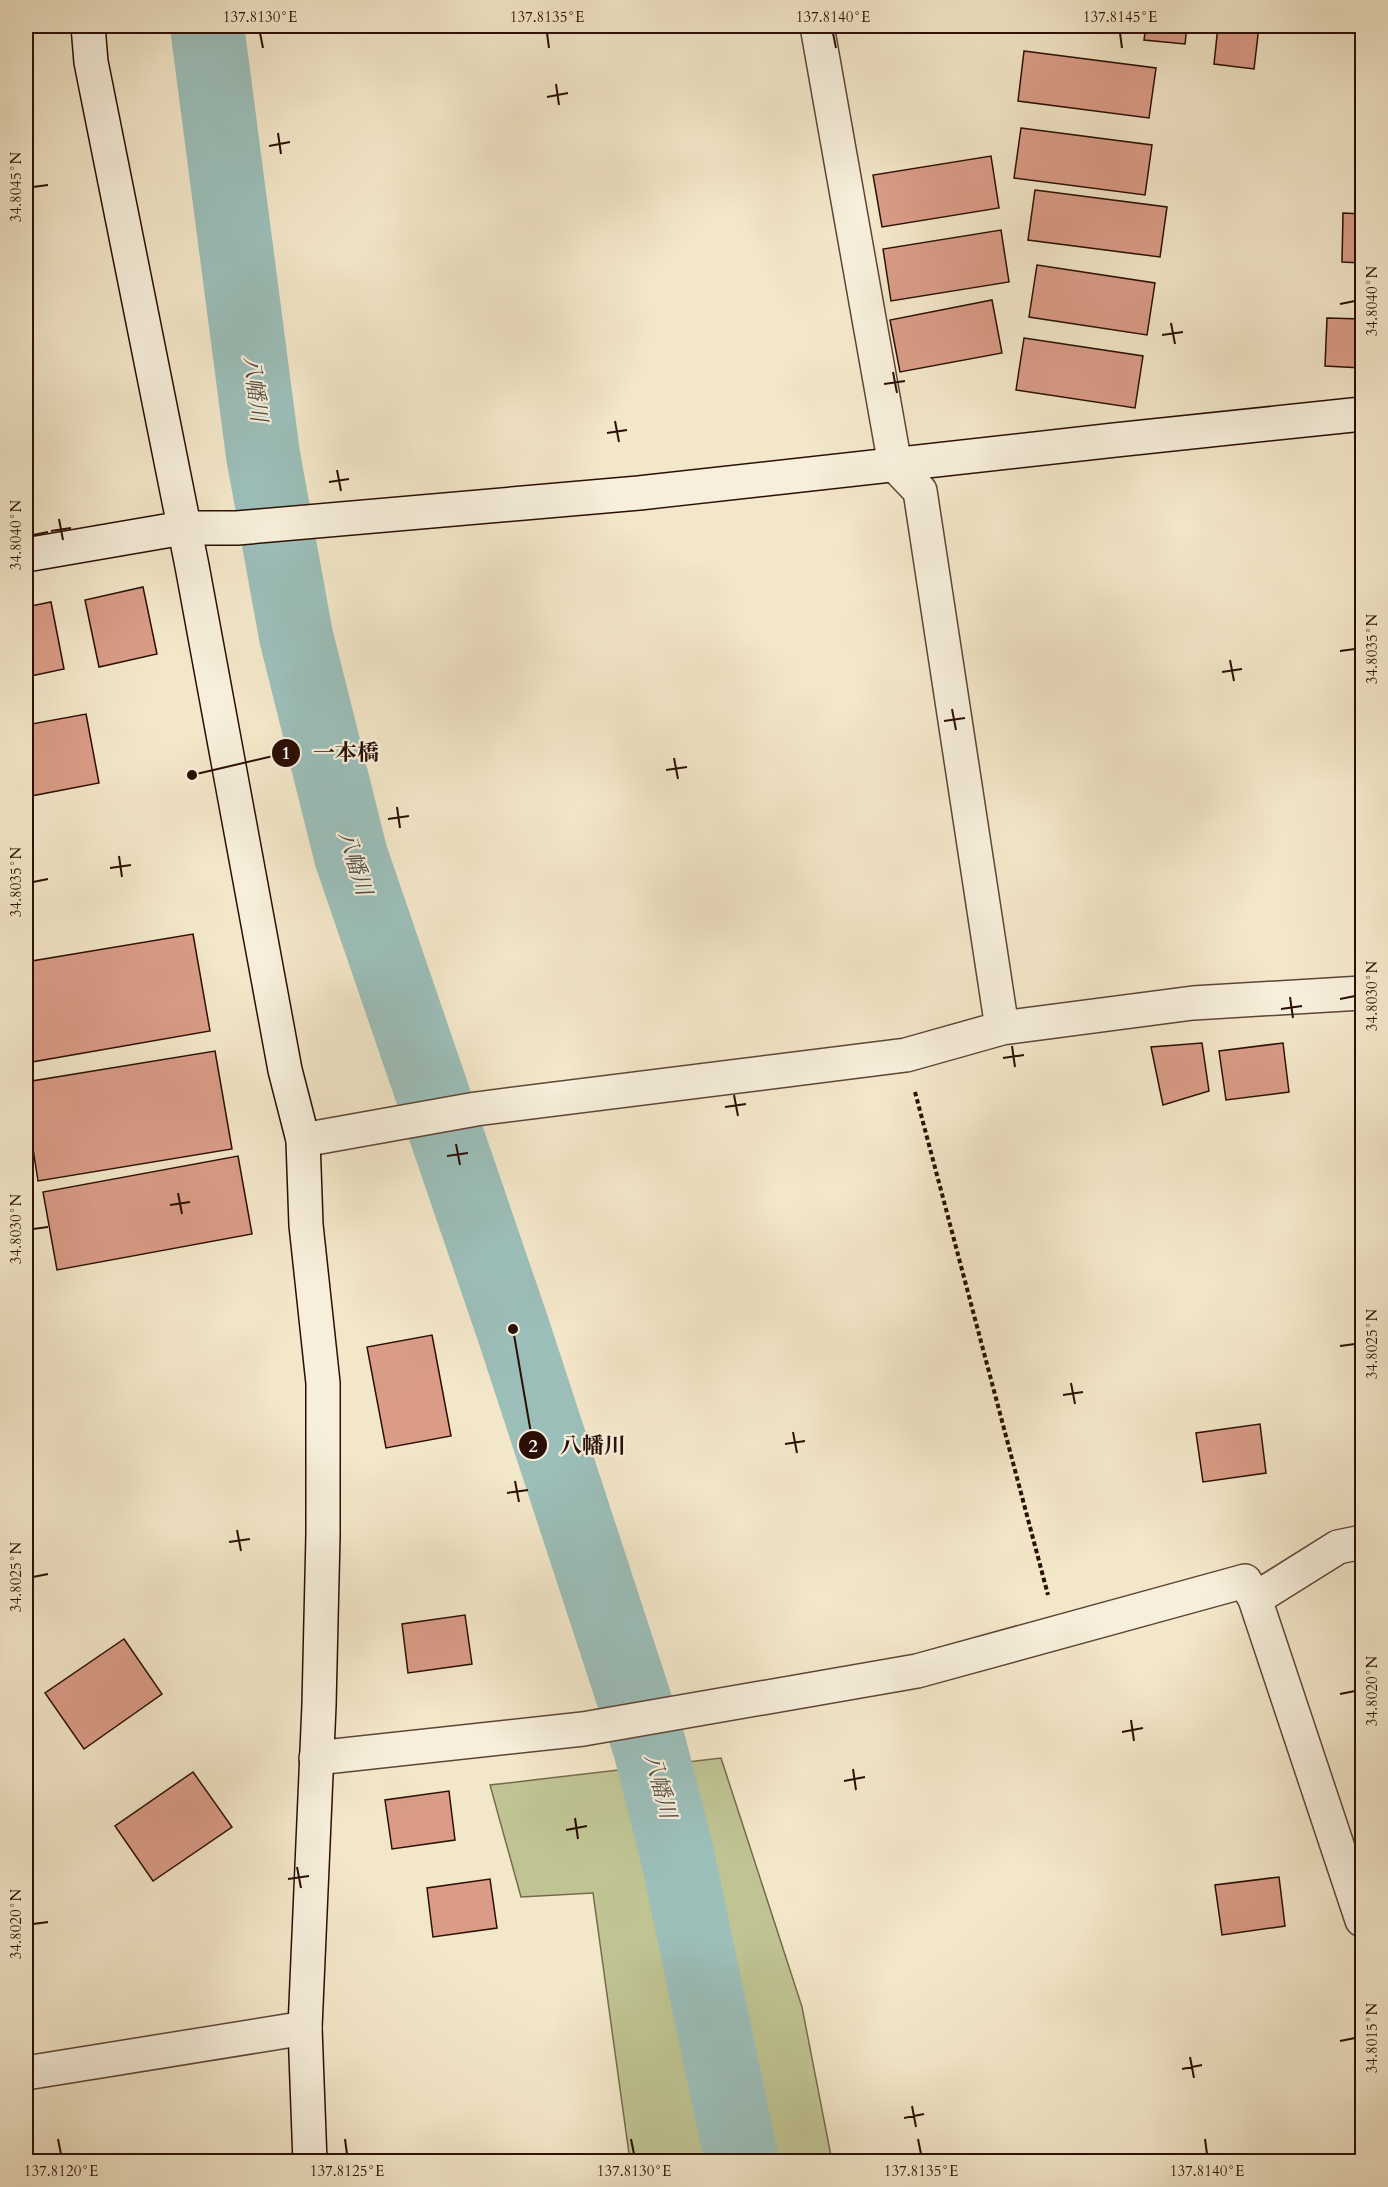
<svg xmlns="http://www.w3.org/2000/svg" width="1388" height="2187" font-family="Cardo,'Noto Serif JP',serif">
<rect width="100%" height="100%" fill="#f3e7c9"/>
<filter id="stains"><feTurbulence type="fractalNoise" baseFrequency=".00333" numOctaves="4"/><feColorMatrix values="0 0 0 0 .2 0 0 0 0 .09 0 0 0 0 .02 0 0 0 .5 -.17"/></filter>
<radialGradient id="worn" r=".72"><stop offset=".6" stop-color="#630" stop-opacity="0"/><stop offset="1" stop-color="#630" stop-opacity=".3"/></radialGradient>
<path fill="#c0c493" stroke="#766a4c" stroke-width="1.5" d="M721,1758L802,2007L832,2161H630L593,1893L521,1897L490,1785Z"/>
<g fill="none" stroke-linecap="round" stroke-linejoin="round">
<path stroke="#9cbfba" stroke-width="74" d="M207,26L263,455L296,636L351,856L513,1329L650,1748L677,1854L742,2162"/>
</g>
<path fill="#da9c87" stroke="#2b0f04" stroke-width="1.5" d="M1146,26H1187L1185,44L1144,40Z
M1218,26H1259L1254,69L1214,64Z
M1283,26H1328V32L1283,31Z
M1336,26H1362V28L1336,27Z
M1024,51L1156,68L1149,118L1018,101Z
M26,76L33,109H26Z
M1021,128L1152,145L1145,195L1014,178Z
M991,156L999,208L882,227L873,175Z
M1035,190L1167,207L1160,257L1028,240Z
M1343,213L1362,214V263L1342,262Z
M1001,230L1009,282L891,301L883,249Z
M1037,265L1155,283L1147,335L1029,317Z
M992,300L1002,353L900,372L890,320Z
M1327,318L1362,319V368L1325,366Z
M1024,338L1143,356L1135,408L1016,390Z
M143,587L157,654L99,667L85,600Z
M51,602L64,669L26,677V607Z
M86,714L99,783L26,797V725Z
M193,934L210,1031L26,1063V962Z
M1202,1043L1209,1091L1163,1105L1151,1047Z
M1283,1043L1289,1092L1226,1100L1219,1051Z
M215,1051L232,1149L38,1181L26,1103V1082Z
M238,1156L252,1234L57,1270L43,1192Z
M432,1335L451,1436L386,1448L367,1347Z
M1260,1424L1266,1473L1203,1482L1196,1433Z
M465,1615L472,1664L408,1673L402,1624Z
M124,1639L162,1694L84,1749L45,1693Z
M193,1772L232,1827L153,1881L115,1826Z
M449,1791L455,1840L392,1849L385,1800Z
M1279,1877L1285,1926L1222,1935L1215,1885Z
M490,1879L497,1928L433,1937L427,1888Z"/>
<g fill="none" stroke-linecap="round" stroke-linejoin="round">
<g stroke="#5d4535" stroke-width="36">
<path id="street" d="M817,26L895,465L920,491L1002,1028
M303,1140L476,1109L906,1055L1002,1028L1193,1003L1362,993
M1255,1599L1338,1547L1362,1542
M316,1758L583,1729L917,1671L1245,1581L1255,1599L1362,1920
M26,2073L305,2028"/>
</g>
<g stroke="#2b0f04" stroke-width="36">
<path id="secondary" d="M88,26L91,62L192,566L285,1070L303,1140L306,1225L323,1383V1535L319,1705L305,2028L310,2162
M26,555L183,528H237L639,493L1115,440L1362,414"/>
</g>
<path stroke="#2b0f04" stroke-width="4" stroke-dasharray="4.5 3" stroke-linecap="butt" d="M915,1092L1048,1595"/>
<use href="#street" stroke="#f7efdc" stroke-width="33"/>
<use href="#secondary" stroke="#f7efdc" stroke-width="33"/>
</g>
<path fill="none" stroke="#2b0f04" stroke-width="2" d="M260,33L263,48M547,33L549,48M833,33L836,48M1120,33L1122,48M556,84L559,105M547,97L568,93M278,133L281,154M269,146L290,142M33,187L48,185M1340,304L1355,301M1171,323L1175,344M1162,335L1183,332M893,372L897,393M884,384L905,381M615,421L619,442M607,433L627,430M337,470L341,491M329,482L349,479M59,519L63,540M51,531L71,528M33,535L48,532M1340,651L1355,649M1230,660L1234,681M1222,672L1242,669M952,709L956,730M944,721L965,718M674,758L678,779M666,770L687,767M397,807L400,828M388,819L409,816M119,856L122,877M110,868L131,865M33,882L48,879M1290,997L1293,1018M1340,999L1355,996M1281,1009L1302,1006M1012,1046L1015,1067M1003,1058L1024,1055M734,1095L738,1116M725,1107L746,1104M456,1144L460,1165M447,1156L468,1153M178,1193L182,1214M170,1205L190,1202M33,1229L48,1227M1340,1346L1355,1344M1071,1383L1075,1404M1063,1395L1083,1392M793,1432L797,1453M785,1444L805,1441M515,1481L519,1502M507,1493L528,1490M237,1530L241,1551M229,1542L250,1539M33,1577L48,1574M1340,1694L1355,1691M1131,1720L1134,1741M1122,1732L1143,1728M853,1769L856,1790M844,1781L865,1777M575,1818L578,1839M566,1830L587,1826M297,1867L301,1888M288,1879L309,1876M33,1924L48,1922M1340,2041L1355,2038M1190,2057L1194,2078M1182,2069L1202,2065M912,2106L916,2127M904,2118L924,2114M58,2139L61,2154M345,2139L347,2154M631,2139L634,2154M918,2139L921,2154M1205,2139L1207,2154"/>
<g text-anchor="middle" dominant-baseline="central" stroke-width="4.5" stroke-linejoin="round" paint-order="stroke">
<g font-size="22" font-style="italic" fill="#534d44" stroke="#f7efdc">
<text transform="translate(255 389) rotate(83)">八幡川</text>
<text transform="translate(355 863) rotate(73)">八幡川</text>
<text transform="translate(660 1786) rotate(75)">八幡川</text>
</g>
</g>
<path fill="none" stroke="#2b0f04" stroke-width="2" d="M192 775L286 753M513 1329L533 1445"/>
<g fill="#2b0f04" stroke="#f7efdc" stroke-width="2">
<circle cx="192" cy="775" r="6"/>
<circle cx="513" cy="1329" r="6"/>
<circle cx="286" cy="753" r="15"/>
<circle cx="533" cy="1445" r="15"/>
</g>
<g font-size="18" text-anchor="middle" font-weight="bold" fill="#fff">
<text x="286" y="759">1</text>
<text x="533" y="1452">2</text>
</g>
<g font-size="22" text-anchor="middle" font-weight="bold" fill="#2b0f04" stroke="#f7efdc" stroke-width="4.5" stroke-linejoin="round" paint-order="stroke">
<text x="346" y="760">一本橋</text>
<text x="593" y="1453">八幡川</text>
</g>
<rect width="1388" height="2187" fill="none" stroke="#f3e7c9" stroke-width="66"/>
<rect x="33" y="33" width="1322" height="2121" fill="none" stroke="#2b0f04" stroke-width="2"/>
<g font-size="15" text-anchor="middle" fill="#2b0f04">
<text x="260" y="22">137.8130°E</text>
<text x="547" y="22">137.8135°E</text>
<text x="833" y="22">137.8140°E</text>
<text x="1120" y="22">137.8145°E</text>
<text transform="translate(16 187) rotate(-90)" y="5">34.8045°N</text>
<text transform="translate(1372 301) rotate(-90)" y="5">34.8040°N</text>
<text transform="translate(16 535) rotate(-90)" y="5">34.8040°N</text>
<text transform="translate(1372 649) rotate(-90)" y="5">34.8035°N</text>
<text transform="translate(16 882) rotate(-90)" y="5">34.8035°N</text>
<text transform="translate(1372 996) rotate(-90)" y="5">34.8030°N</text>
<text transform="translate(16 1229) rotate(-90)" y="5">34.8030°N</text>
<text transform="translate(1372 1344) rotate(-90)" y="5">34.8025°N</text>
<text transform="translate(16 1577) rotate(-90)" y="5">34.8025°N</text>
<text transform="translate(1372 1691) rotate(-90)" y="5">34.8020°N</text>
<text transform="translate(16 1924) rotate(-90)" y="5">34.8020°N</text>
<text transform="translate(1372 2038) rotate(-90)" y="5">34.8015°N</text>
<text x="61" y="2176">137.8120°E</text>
<text x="347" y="2176">137.8125°E</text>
<text x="634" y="2176">137.8130°E</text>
<text x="921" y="2176">137.8135°E</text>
<text x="1207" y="2176">137.8140°E</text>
</g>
<rect width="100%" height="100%" filter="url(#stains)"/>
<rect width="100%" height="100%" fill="url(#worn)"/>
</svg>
